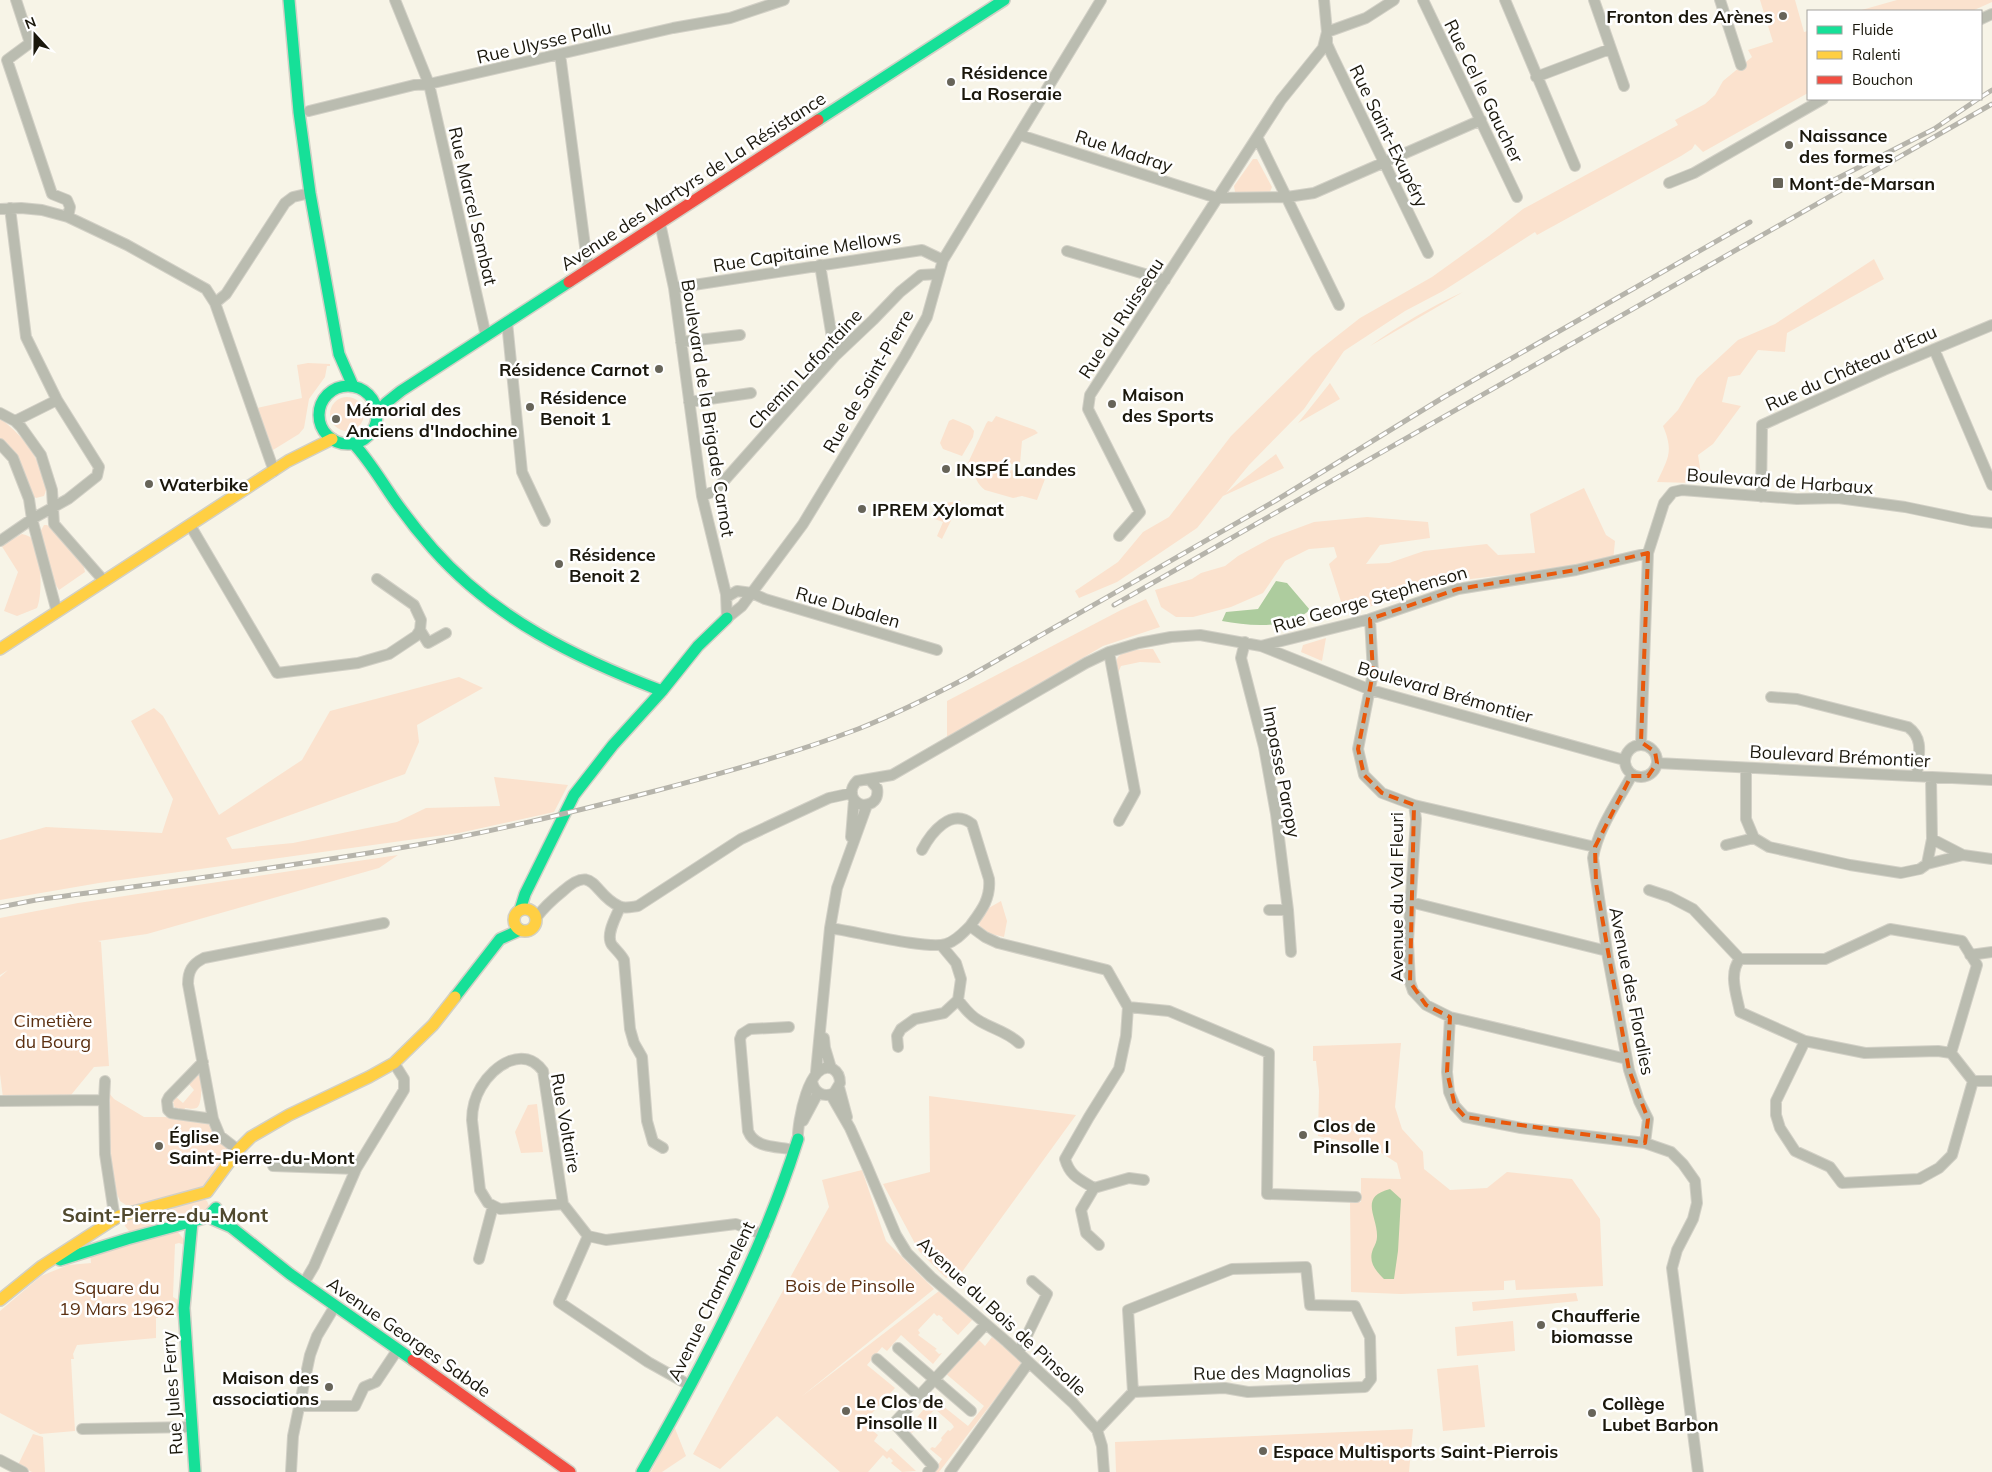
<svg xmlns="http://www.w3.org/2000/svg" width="1992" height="1472" font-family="Mulish,sans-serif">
<rect width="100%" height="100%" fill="#f7f4e7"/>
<path fill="#fbe2ce" d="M1760,0H1795L1804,32L1808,31V93L1703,152L1695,144L1692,149L1681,156L1537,235L1535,232L1443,291L1405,311L1344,351L1304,409L1249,465L1226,493L1276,454L1284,468L1223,496L1197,528L1117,582L1079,598L1075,591L1118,562L1143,532L1169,517L1231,436L1313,355L1360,318L1432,277L1489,236L1523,209L1678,125L1675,120L1705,104L1715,95L1723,81L1752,57L1748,50L1773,42Z
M1897,0H1992V2L1972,11H1858Z
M1253,159H1257L1272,187L1270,192H1235L1234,186Z
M1874,259L1884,279L1787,333L1785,352L1758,350L1740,375L1728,377L1722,402L1741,406L1713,444L1698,455L1702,481L1692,483L1657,482C1668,458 1674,452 1663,426L1678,410L1697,378L1738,340L1775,324Z
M1463,292L1370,346C1400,325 1430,307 1463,292Z
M308,363L330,364V366H327L325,377L309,399L304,428L299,434L273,450L257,408L302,398L297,365Z
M1330,383L1340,399L1298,423Z
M330 414a17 17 0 1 1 34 0a17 17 0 1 1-34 0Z
M996,416L1035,430L1038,433L1022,441L1020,464L968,463L986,424L988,421L992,422Z
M0,418C29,442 36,453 47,488L44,496L36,498L33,496L18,458L10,448L0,438Z
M953,419L970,426L974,431L973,437L962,456L943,449L940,443L949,421Z
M972,467L1022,471L1029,469L1031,474L1037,472L1045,479L1037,500L1022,496L1013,498L985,490C977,484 975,477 972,467Z
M1584,488L1606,535L1615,541L1613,562L1454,581L1355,611H1344L1329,564L1337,557L1334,547L1309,549L1285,561L1263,593L1231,607L1193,617H1176L1161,607L1155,590L1192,579L1201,573L1225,566L1238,556L1271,538L1314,522L1367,517L1428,522L1430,538L1380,545L1366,564L1389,563L1424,551L1487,544L1498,555L1535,553L1530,514Z
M961,500L942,539L937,536L943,522L932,518L934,512L943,508L946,503Z
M44,525H47L51,528C62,540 83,555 85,572L59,590L54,582L40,532Z
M22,534C27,535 32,537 34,542C41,557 43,593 37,608L17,616L4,611L18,572L1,545Z
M1146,599L1160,627L1103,646L947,738V701L1121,610Z
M1326,638L1322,661L1301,652L1303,645Z
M1147,649H1153L1161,663L1140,662L1121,666L1118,673C1110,650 1130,651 1147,649Z
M459,677L483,688L417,725L419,742L405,774L226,838L232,849L293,843L397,822L426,808L500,806L494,777L568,785L554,812L459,833L99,883L0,900V840L46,827L162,833L173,799L131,721L154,708L163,716L219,815L302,760L330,711Z
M398,855L379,868L147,934L98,941L101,942L109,1066L94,1067L71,1095L3,1098L0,1074V977L8,970L0,975V918L78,903Z
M1001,901L1007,921L1004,937L987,933L980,928L979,921L987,909Z
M1401,1043L1395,1107L1402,1129L1423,1152L1424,1169L1450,1190L1487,1188L1507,1172L1572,1179L1600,1219L1603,1286L1516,1290L1515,1280L1504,1281V1290L1401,1294L1351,1292L1350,1200L1361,1202V1178L1401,1179L1397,1163L1372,1147L1318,1136L1319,1091L1316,1061H1313V1046Z
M199,1075L202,1078L204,1084L201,1085C202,1091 201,1093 201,1096C199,1108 199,1110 185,1108L184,1112L177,1111L174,1106L173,1101L176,1097L183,1103L194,1090L189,1084Z
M109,1093L114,1099L144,1117H165L209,1121L227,1148V1154L206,1186L135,1205H126L120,1201L117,1194L109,1152Z
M929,1096L1076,1115L962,1272L955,1277L946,1278L919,1251L883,1184L930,1172Z
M537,1104L543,1152L521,1153L515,1132L528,1105Z
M862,1170L886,1241L934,1289L801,1397L939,1291L974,1318L958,1335L942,1320L943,1318L939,1315L937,1316L934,1313L918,1330L920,1333L918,1335L937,1349L935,1350L939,1354L942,1353L933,1364L901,1335L887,1351L882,1347L867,1365L895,1388L863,1423L878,1435L874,1441L887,1452L891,1448L916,1471L902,1472L891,1463L893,1461L889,1457L887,1459L883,1455L868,1472H840L777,1416L720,1469L693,1454L829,1207L822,1180Z
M202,1198L207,1201L209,1206L206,1211L159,1224L155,1210Z
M151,1211L155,1225L134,1231H129L125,1226L124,1221Z
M177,1231L186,1242L185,1245L179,1243L175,1244L173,1297L180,1301L179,1316L156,1318V1338L77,1345L73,1354L74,1359H71L75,1431L40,1434L0,1413V1311L41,1276L68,1265L91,1263L90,1253Z
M1576,1293L1578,1301L1473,1311L1472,1302Z
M1513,1321L1515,1351L1457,1356L1455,1327Z
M992,1337L1020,1360L1021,1365L939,1472H933L942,1459L930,1449L932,1447L935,1448L942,1440L941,1438L948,1430L950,1431L954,1427L952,1424L935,1409L920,1425L918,1423L912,1433L900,1424L906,1416L914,1421L933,1398L968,1426L984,1406L945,1373L978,1339L985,1346Z
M1478,1365L1485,1427L1443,1431L1437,1369Z
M674,1426L686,1456L662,1472H651Z
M1413,1429L1409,1472H1116L1115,1442Z
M33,1434L43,1437L45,1472H32L18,1465Z"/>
<path fill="#adcc9e" d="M1276,581L1287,583L1310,610C1286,630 1250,626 1222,621L1226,612L1258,609Z
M1390,1189L1401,1199L1398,1251L1394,1279H1384C1375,1270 1368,1262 1373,1249C1375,1245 1377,1241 1377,1237C1378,1217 1358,1197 1390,1189Z"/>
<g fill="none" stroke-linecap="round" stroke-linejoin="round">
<g stroke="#d2d0c6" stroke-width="12">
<path id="street" d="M16,0L30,43L7,60L52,194L67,200L70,207L68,217
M395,0L429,84L486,336
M1423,0L1517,197
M1505,0L1575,166
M1594,0L1624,86
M1720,0L1741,65
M1981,19L1992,14
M1327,32L1366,18L1394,0
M1327,38V44L1332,55L1428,253
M560,54L588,269
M1536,77L1610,49
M309,111L414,85L429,84L673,28L730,18L784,0
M1020,135L1217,198L1287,197L1314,193L1481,120
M1258,139L1339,305
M1669,183L1694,173L1823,99
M0,209L21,208L42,210L68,217L127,245L206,289L215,303L274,471
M660,223L674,288L702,496L726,594L727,618
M1067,251L1165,280
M820,265L835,356
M674,288L922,250L943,260
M215,303L226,294L285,203L293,197L310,193
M507,322L522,472L545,521
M681,342L740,335
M1934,349L1992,485
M689,402L751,393
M0,413L15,421L21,427L41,455L52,490L54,524L104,581
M15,421L57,400
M0,444L13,458L29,499L32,519L57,612
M702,496L715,491L835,356L873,320L900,292L921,275L938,274
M1761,497L1762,425L1884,370L1992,325
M190,525L277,673L358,663L389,654L416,636L420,630L421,620L414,605L377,579
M1119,536L1140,512L1088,409L1090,395L1281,100L1323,48L1327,32L1324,0
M0,541L32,519L68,499L97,476L99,467L57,400L26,337L10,208
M727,597L737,591L752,593L765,599L937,650
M727,618L742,606L803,524L905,356L927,317L943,260L1101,0
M1370,619L1373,673L1358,749L1364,775L1382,793L1414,805L1416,819L1408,941L1410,982L1413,991L1426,1005L1450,1017L1627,1059
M420,630L428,643L446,633
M1245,642L1241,658L1264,747L1276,814L1288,910H1269
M1261,646L1371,690L1624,760
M1109,652L1135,792L1119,821
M1771,697L1797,699L1908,727C1925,739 1918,757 1917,776
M1641,744L1648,553L1664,503L1673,492L1682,490L1797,499L1838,498L1905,507L1972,521L1992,523
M1625 761a16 16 0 1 1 32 0a16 16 0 1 1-32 0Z
M1657,763L1992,780
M1746,768V819L1754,838L1769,847L1850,865L1901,873L1920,869L1927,864L1963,855
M1632,775C1618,801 1598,828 1593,858L1608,958L1629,1070L1639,1101L1648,1119L1645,1143
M869,779L877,788C879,799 873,805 862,805C851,801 848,790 857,781L892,775L1086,663L1109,652L1139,643L1171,637L1200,635L1261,646L1370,619L1458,589L1576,570L1648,553
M1414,805L1595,847
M851,837L854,800
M1932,839L1963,855L1992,859
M1726,845L1754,838
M922,850C931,833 951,807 972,824L989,879C991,899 981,911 970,926
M1927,864L1932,839L1931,777
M1649,890L1670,897L1693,909L1740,959
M1410,902L1607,951
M620,907C616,917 605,935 612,945C616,950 621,954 624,960L630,1029L634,1043L642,1057L647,1121L653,1142L663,1148
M1288,910L1291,952
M536,918C544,907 553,899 563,891C595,862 593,895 619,906C624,909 631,907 638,906L741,839L829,798L852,793
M830,928C853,931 927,950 946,944C956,941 963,933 970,926L985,937L998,943L1107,970L1128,1007L1126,1036L1119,1069L1089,1117L1065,1159C1070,1176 1079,1179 1094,1188L1129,1178L1144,1180
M1970,955L1992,952
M1740,959H1825L1890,929L1962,941L1977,965L1951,1053
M1740,959C1728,973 1737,996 1740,1012L1805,1041L1865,1053L1938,1051L1951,1053L1973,1081H1992
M958,1000C964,1007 969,1015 978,1020C992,1029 1006,1031 1019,1043
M1128,1007L1169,1011L1269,1053L1267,1194L1356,1197
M1450,1017L1447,1072L1449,1092L1455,1106L1465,1117L1521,1128L1645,1143L1671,1152L1683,1164L1695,1181L1697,1203L1693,1219L1677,1250L1672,1268L1698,1472
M789,1027L750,1029L742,1034L740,1039L748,1131C755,1149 778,1146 794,1150
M824,1038L825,1048L831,1068
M1805,1041L1776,1101V1115L1780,1128L1795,1151L1830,1167L1842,1183L1919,1179L1939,1168L1952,1155L1973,1081
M898,1047L897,1036L901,1029L915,1019L944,1013L958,1000L961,979L956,963L941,945
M203,1062L169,1097L167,1101L168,1110L171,1113L177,1114L213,1119
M816,1072L830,928L837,888L867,805
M839,1087L847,1117
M831,1095L850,1128L866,1164L896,1235L907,1253L931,1277L1007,1342L1073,1403L1097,1430L1102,1446L1104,1472
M104,1100L105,1154L115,1220
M0,1101L104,1100L105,1081
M803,1121L818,1093
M798,1139C797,1124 809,1057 833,1069C838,1072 840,1077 840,1083L834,1093C824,1098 814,1093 812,1081
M238,1150L220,1136L213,1119L188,984C188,971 192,964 204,958L384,923
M273,1166L356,1169
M1094,1188L1081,1210L1086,1233L1099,1245
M563,1204L500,1209L488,1203L480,1190L472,1120C472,1109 475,1097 481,1087C494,1065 524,1045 543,1071L563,1204L588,1236L606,1240L736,1224L764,1235
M588,1236L559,1302L648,1362L689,1385
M479,1259L493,1206
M304,1283L314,1266L356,1169L404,1090V1079L394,1063
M898,1348L971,1411
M1019,1352L1047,1294L1032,1281
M877,1359L919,1396
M300,1406H355L364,1387L376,1382L398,1349
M82,1429L192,1427
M1097,1430L1133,1392L1128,1310L1232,1269L1306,1267L1310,1305L1355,1306L1370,1337L1371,1379L1365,1387L1248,1392L1225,1388L1133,1392
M0,1460L23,1472
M291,1472L293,1436L310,1355L317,1336L335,1306
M928,1472L933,1466L894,1423L986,1324
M950,1472L1029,1362"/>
</g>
<g stroke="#d2d0c6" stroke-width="14">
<path id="fast" d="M289,0L299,112L310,193L339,354L353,386
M818,120L1004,0
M319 415a29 29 0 1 1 58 0a29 29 0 1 1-58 0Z
M377,414L386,403L401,391L569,282
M353,443C369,460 380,479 393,498C405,515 419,533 433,549C495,619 576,658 662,691
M520,910L525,894L574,795L613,745L662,691L698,646L727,618
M455,997L500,939L520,930
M208,1217L231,1227L290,1274L413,1360
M192,1222L184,1308L195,1472
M60,1260L127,1239L208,1217L216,1208
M642,1472C703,1366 761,1256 798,1139"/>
</g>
<g stroke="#d2d0c6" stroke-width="14">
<path id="slow" d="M0,649L288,461L332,439
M514 920a11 11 0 1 1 22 0a11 11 0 1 1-22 0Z
M207,1192L238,1150L251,1137L289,1115L369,1077L394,1063L433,1025L455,997
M0,1300L42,1266L119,1216L207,1192"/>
</g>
<g stroke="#d2d0c6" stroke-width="14">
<path id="jam" d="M569,282L818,120
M413,1360L570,1472"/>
</g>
<use href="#street" stroke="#babcb0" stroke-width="10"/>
<use href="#fast" stroke="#16e098" stroke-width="11"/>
<use href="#slow" stroke="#ffcf43" stroke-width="11"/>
<use href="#jam" stroke="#f24e42" stroke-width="11"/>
<g stroke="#b6b4ab" stroke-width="5">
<path id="rail" d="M1981,97L1992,90
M1830,182L1934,129L1978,99
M1114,605L1992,104
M0,907L36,900C159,883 283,868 405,847C489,833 572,812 655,791C723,773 792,754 858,729C896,714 932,696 968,677L1275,501L1444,397L1750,222"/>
</g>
<use href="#rail" stroke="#fff" stroke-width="3" stroke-dasharray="9" stroke-linecap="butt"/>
</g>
<path fill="none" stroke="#e8590c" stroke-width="4" stroke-dasharray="10 6" stroke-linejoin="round" d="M1648,553L1641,742L1655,752L1657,763L1648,776H1631L1595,847L1596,883L1629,1070L1648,1119L1645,1143L1465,1117L1455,1106L1447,1072L1450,1017L1426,1005L1410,982L1414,805L1382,793L1364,775L1358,749L1373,673L1370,619L1458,589L1576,570Z"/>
<g fill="#676459" stroke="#fff" stroke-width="2">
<circle cx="1783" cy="16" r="5"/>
<circle cx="951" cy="82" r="5"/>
<circle cx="1789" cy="145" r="5"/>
<rect x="1772" y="177" width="12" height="12" rx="2.5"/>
<circle cx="659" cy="369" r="5"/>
<circle cx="1112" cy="404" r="5"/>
<circle cx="530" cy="407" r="5"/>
<circle cx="336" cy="419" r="5"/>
<circle cx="946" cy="469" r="5"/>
<circle cx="149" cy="484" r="5"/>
<circle cx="862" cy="509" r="5"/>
<circle cx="559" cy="564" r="5"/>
<circle cx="1303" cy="1135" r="5"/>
<circle cx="159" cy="1146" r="5"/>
<circle cx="1541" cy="1325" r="5"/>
<circle cx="329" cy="1387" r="5"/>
<circle cx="846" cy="1411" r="5"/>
<circle cx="1592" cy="1413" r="5"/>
<circle cx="1263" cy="1451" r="5"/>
</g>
<g text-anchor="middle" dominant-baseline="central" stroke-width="5" stroke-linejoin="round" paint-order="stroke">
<g font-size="18" font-weight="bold" fill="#1a170c" stroke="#fff" text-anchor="start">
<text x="1773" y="16" text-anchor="end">Fronton des Arènes</text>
<text x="961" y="72">Résidence<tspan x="961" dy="21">La Roseraie</tspan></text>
<text x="1799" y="135">Naissance<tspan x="1799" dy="21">des formes</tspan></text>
<text x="1789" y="183">Mont-de-Marsan</text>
<text x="649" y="369" text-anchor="end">Résidence Carnot</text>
<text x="1122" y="394">Maison<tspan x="1122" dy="21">des Sports</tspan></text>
<text x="540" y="397">Résidence<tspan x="540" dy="21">Benoit 1</tspan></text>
<text x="346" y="409">Mémorial des<tspan x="346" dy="21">Anciens d'Indochine</tspan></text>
<text x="956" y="469">INSPÉ Landes</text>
<text x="159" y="484">Waterbike</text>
<text x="872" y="509">IPREM Xylomat</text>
<text x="569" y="554">Résidence<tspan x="569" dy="21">Benoit 2</tspan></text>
<text x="1313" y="1125">Clos de<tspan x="1313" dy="21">Pinsolle I</tspan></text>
<text x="169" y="1136">Église<tspan x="169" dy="21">Saint-Pierre-du-Mont</tspan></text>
<text x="1551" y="1315">Chaufferie<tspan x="1551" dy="21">biomasse</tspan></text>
<text x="319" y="1377" text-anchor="end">Maison des<tspan x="319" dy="21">associations</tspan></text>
<text x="856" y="1401">Le Clos de<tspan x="856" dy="21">Pinsolle II</tspan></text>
<text x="1602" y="1403">Collège<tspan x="1602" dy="21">Lubet Barbon</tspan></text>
<text x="1273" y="1451">Espace Multisports Saint-Pierrois</text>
</g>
<g font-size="18" fill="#1a170c" stroke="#fff">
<text transform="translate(544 42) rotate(-13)">Rue Ulysse Pallu</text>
<text transform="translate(1484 91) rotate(64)">Rue Cel le Gaucher</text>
<text transform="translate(1389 136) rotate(64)">Rue Saint-Exupéry</text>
<text transform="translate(1124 151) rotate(18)">Rue Madray</text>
<text transform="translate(693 181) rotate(-33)">Avenue des Martyrs de La Résistance</text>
<text transform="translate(473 206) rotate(77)">Rue Marcel Sembat</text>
<text transform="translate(807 251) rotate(-9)">Rue Capitaine Mellows</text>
<text transform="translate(1121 318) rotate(-57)">Rue du Ruisseau</text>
<text transform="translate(1851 368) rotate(-24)">Rue du Château d'Eau</text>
<text transform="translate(805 369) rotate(-47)">Chemin Lafontaine</text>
<text transform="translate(868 381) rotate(-60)">Rue de Saint-Pierre</text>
<text transform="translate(708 408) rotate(81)">Boulevard de la Brigade Carnot</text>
<text transform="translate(1780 481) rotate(4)">Boulevard de Harbaux</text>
<text transform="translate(1370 599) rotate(-16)">Rue George Stephenson</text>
<text transform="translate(848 607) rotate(16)">Rue Dubalen</text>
<text transform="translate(1445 692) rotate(16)">Boulevard Brémontier</text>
<text transform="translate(1840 756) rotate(3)">Boulevard Brémontier</text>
<text transform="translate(1282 772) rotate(79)">Impasse Paropy</text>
<text transform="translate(1396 897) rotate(-90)">Avenue du Val Fleuri</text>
<text transform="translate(1632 991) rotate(79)">Avenue des Floralies</text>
<text transform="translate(566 1123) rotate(80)">Rue Voltaire</text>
<text transform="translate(711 1301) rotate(-64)">Avenue Chambrelent</text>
<text transform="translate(1002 1316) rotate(43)">Avenue du Bois de Pinsolle</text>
<text transform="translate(409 1337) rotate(35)">Avenue Georges Sabde</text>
<text transform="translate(1272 1372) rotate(-1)">Rue des Magnolias</text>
<text transform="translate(172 1393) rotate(-94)">Rue Jules Ferry</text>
</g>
<g font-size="18" fill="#5b3011" stroke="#fff">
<text x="53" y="1020">Cimetière<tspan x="53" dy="21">du Bourg</tspan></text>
<text x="850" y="1285">Bois de Pinsolle</text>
<text x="117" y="1287">Square du<tspan x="117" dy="21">19 Mars 1962</tspan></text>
</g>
<g font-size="20" font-weight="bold" fill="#50492f" stroke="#fff">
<text x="165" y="1214">Saint-Pierre-du-Mont</text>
</g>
</g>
<rect x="1807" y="10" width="175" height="90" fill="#ffffff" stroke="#a3a29e"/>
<rect x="1817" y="26" width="25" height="8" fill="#16e098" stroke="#a3a29e"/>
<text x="1852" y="35" font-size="15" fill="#1a170c">Fluide</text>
<rect x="1817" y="51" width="25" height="8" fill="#ffcf43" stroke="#a3a29e"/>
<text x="1852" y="60" font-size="15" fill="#1a170c">Ralenti</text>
<rect x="1817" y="76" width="25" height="8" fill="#f24e42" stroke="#a3a29e"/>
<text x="1852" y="85" font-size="15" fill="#1a170c">Bouchon</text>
<g transform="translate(35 35) rotate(339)" stroke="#ffffff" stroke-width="4" paint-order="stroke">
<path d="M0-4L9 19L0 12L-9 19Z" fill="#1a170c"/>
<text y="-8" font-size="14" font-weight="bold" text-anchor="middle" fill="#1a170c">N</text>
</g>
</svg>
